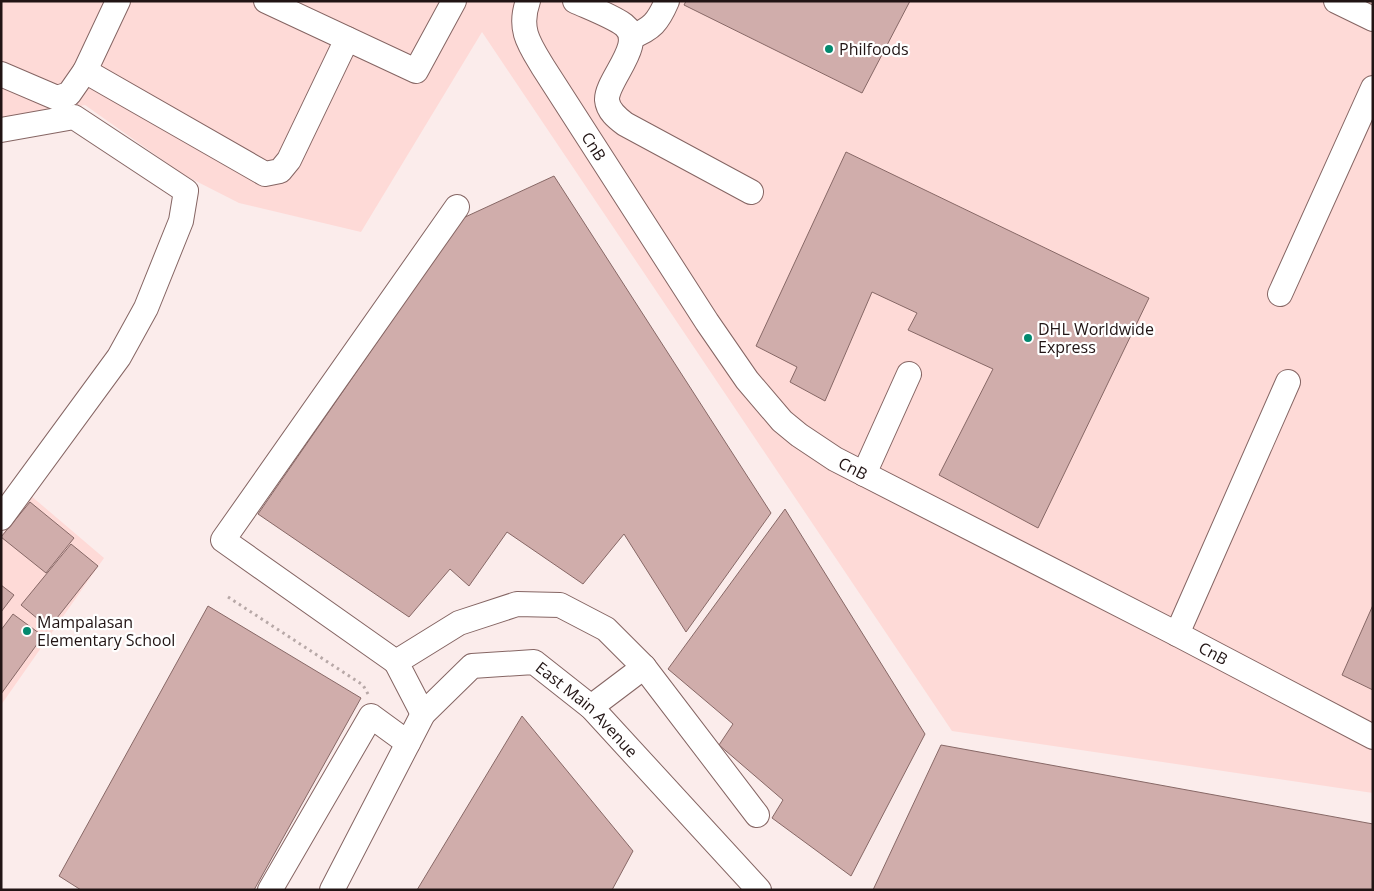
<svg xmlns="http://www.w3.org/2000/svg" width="1374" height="891" font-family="'Open Sans',sans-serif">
<rect width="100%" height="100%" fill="#fbeceb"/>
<path fill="#fedad7" d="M1,1H1373V793L952,731L482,32L361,232L239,203L184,175L85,105L1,121Z
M30,495L104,558L1,705V536Z"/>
<path fill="#d0adab" stroke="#876866" d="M686,1H910L862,93L684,5Z
M846,152L1149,298L1038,528L939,475L993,369L908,330L917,313L872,292L825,401L790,382L797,367L756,346Z
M554,176L771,513L686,632L624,534L583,584L507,532L469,586L450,569L409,617L258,514L463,218Z
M30,502L74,538L46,573L1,537Z
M785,509L925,734L851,876L772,818L783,800L719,745L733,724L668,669Z
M71,544L98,566L49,628L21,605Z
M1,585L14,595L1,612Z
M1373,605V690L1342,675Z
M208,606L361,698L254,890H81L59,876Z
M13,614L43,636L1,694V630Z
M522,716L633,851L612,890H417Z
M941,745L1373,824V890H873Z"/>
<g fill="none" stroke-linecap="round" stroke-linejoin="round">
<g stroke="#856563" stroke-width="26">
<g id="minor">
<path d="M266,1L416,71L454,1"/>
<path id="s1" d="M528,1C518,29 529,44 543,67L707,322L747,380L782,421L799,435L835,459L1177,634L1373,737"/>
<path d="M575,1C588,7 614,17 624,25C647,43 606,80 607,100C608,111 617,118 625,124L751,192"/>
<path d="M1336,1L1373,19"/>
<path d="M631,37C652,29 658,22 667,1"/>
<path d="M85,71L265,174L280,171L289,160L347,39"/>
<path d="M1,74L57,98L69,94L85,71L118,1"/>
<path d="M1,130L74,117L186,191L181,221L146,308L119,357L1,518"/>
<path d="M457,207L223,540L396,662L459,623L517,604L560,605L606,629L644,667L591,707"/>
<path d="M1280,294L1373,88"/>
<path d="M864,474L909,374"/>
<path d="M1177,634L1288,382"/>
<path d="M396,662L423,714"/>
<path d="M644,667L757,815"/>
<path d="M270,890L371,716L408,743"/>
<path id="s2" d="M332,890L423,714L472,666L534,662L591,707L759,890"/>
</g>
</g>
<path stroke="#b7a8a7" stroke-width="3" stroke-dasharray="2.5 4" stroke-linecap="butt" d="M228,597L363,685L368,694"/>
<use href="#minor" stroke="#fff" stroke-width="24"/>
</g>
<g fill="#03896e" stroke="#fff" stroke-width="2">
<circle cx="829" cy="49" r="5"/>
<circle cx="1028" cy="338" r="5"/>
<circle cx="27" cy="631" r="5"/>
</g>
<g text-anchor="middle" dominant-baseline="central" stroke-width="4.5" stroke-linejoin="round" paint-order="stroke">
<g font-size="16" fill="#211414" stroke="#fff" text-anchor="start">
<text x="839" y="49">Philfoods</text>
<text x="1038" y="329">DHL Worldwide<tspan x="1038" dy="18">Express</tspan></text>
<text x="37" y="622">Mampalasan<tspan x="37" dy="18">Elementary School</tspan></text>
</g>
<g font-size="16" fill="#211414" stroke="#fff">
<text stroke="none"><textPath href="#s1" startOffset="165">CnB</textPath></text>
<text stroke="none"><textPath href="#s1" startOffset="584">CnB</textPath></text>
<text stroke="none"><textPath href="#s1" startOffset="989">CnB</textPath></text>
<text stroke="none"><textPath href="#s2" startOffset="400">East Main Avenue</textPath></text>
</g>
</g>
<rect width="1374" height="891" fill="none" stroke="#211414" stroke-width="5"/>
</svg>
